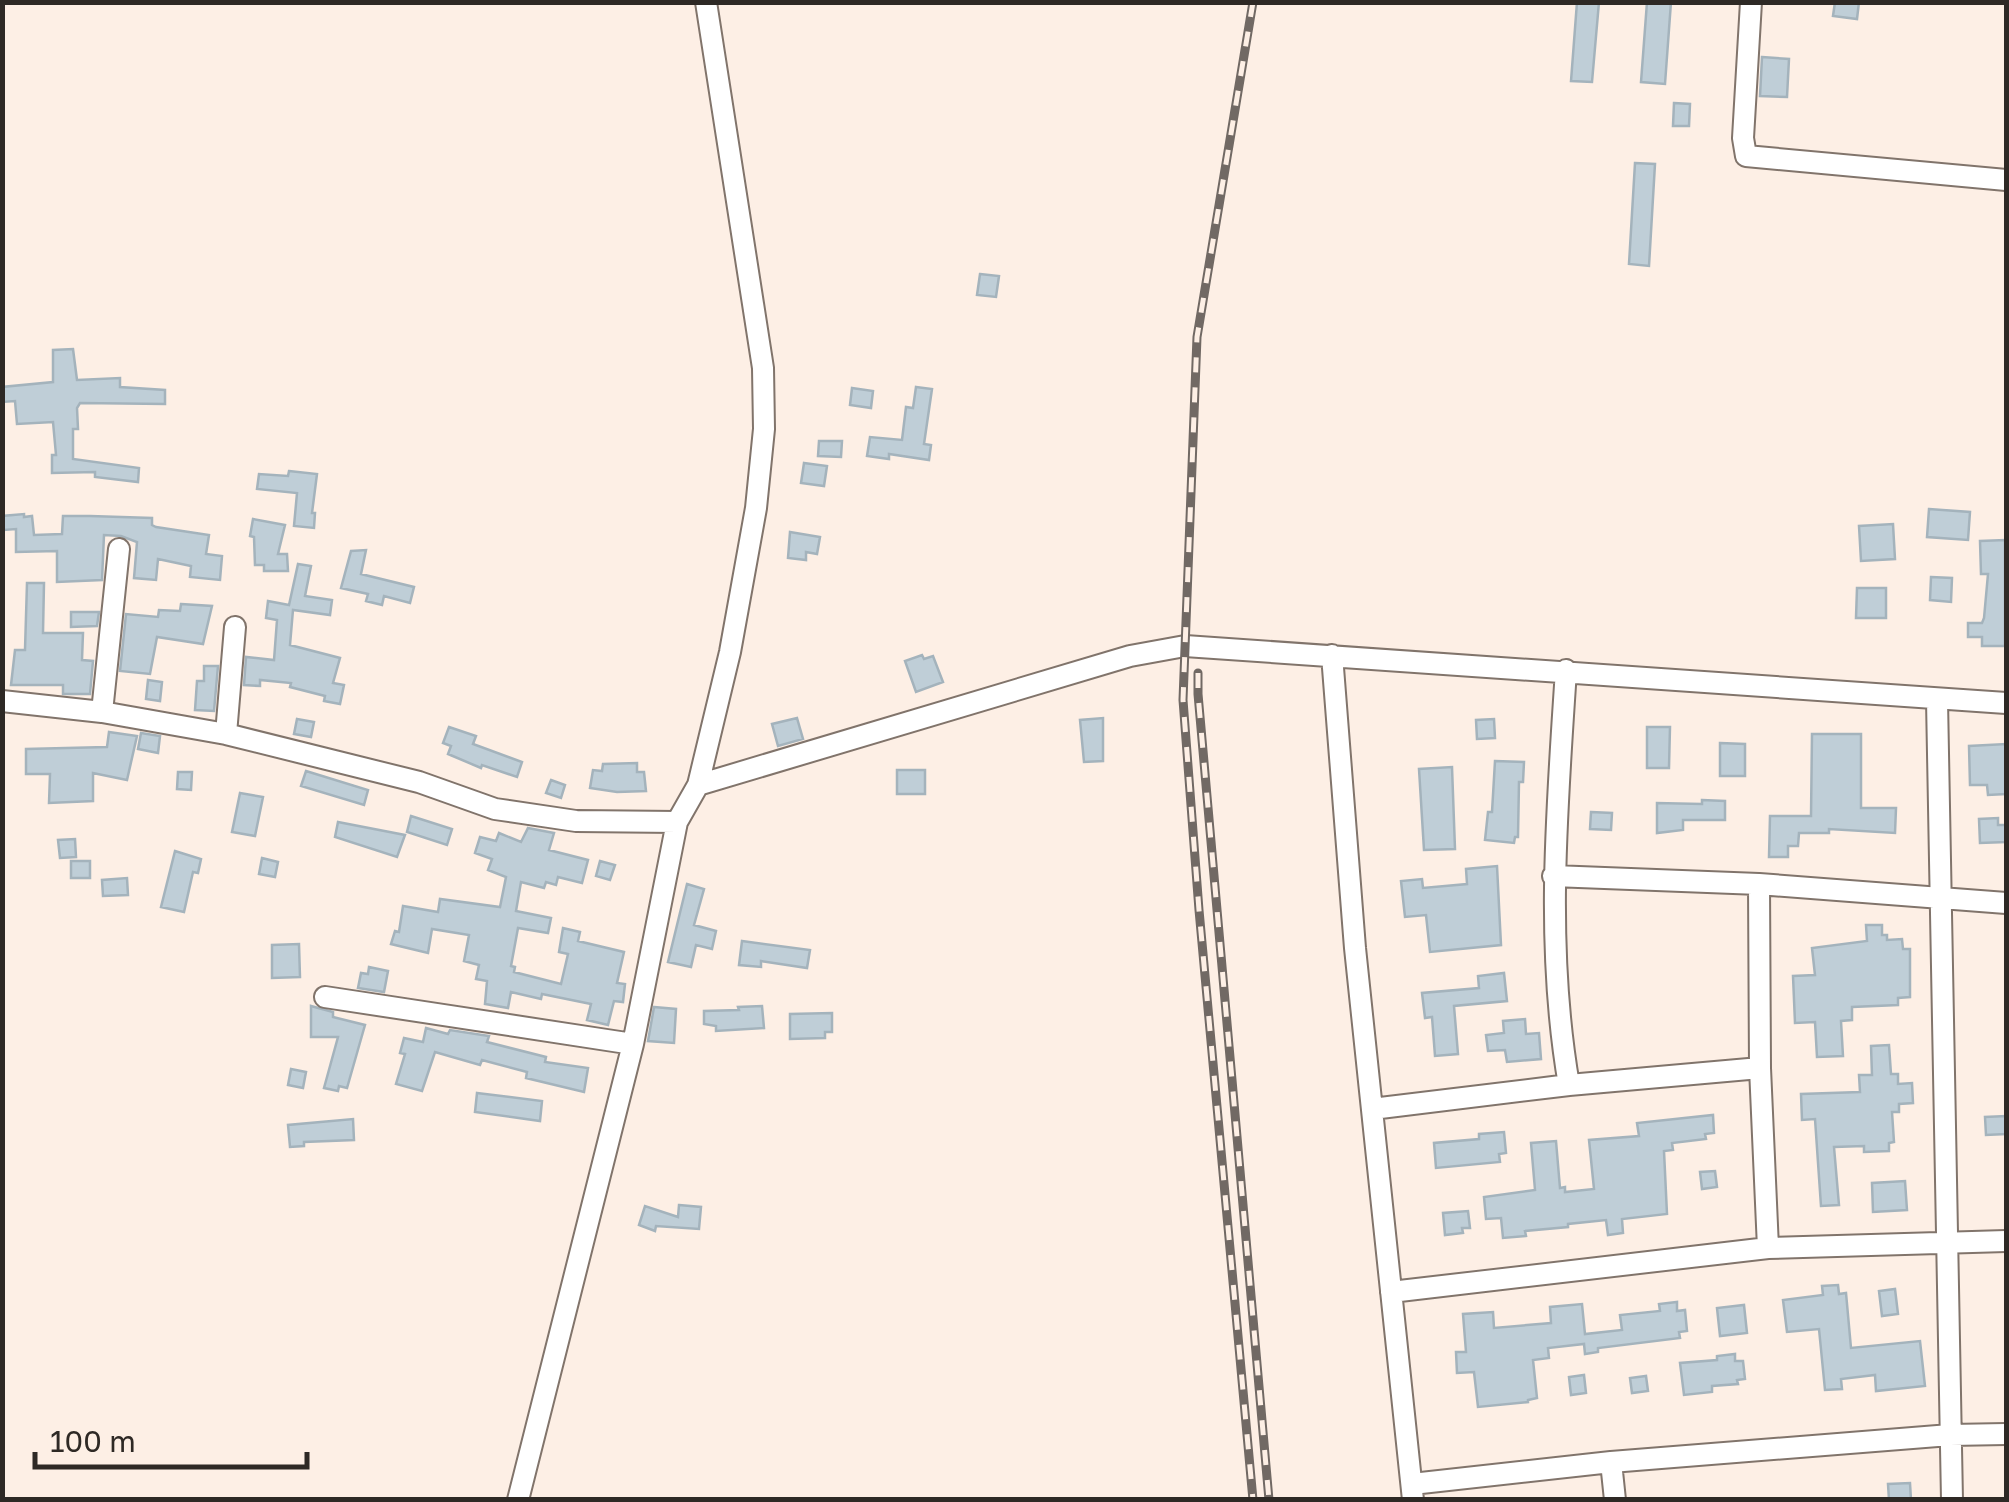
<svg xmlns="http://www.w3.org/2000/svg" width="2009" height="1502" font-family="'Golos Text',sans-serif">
<rect width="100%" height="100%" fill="#fdefe5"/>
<path fill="#bfced7" stroke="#a4b3bc" stroke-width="2.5" d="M1577,2H1599L1592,82L1571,81Z
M1647,2H1671L1665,84L1641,82Z
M1835,2H1859L1857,19L1833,16Z
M1762,57L1789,59L1787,97L1760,96Z
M1674,103L1690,104L1689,126H1673Z
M1635,163L1655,164L1649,266L1629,264Z
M980,274L999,276L996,297L977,295Z
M73,349L77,380L120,378V387L165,390V404L80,403L77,408L78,429H73V459L139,468L138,482L95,477V472L52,473V455H56L53,422L17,424L15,401L2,402V387L53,382V350Z
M916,387L932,389L924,444L931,445L929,460L889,454V459L867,456L870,437L902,440L906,407L913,408Z
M852,388L873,391L871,408L850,405Z
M819,441H842L841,457L818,456Z
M804,463L827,466L824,486L801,483Z
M289,471L317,474L312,513H315L314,528L294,526L297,493L257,489L259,474L288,476Z
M1929,509L1970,512L1968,540L1927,537Z
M24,514V517L32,516L34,535L62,534L63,516H90L152,518V525L156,527L209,535L206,554L222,556L220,580L190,577L191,566L158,559L156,580L134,578L137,542L121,536L104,535L102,580L57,582V551L16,552V529L4,530L2,516Z
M253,519L285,525L278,554H287L288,571H264V565H255L254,537L250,536Z
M1893,524L1895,559L1861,561L1859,526Z
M790,532L820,537L817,554L806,552V560L788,558Z
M2005,540V646H1982V637H1968V623H1982L1984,618L1988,574H1981L1980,541Z
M366,550L361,574L414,587L410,603L384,596L382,605L366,601L368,594L341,588L351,551Z
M298,564L311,566L305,596L332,600L330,615L293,610L290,645L340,658L333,683L344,685L340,704L324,701L325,696L290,687L291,683L260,680V686L244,685L246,657L274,660L277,620L266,618L268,601L289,605Z
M1931,577L1952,578L1951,602L1930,600Z
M27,583H44L43,633H83L82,660L93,661L90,694H63V685H11L15,650H25Z
M1857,588H1886V618H1856Z
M181,604L212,606L203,644L157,637L150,674L120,671L126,614L158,617L159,610L180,611Z
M71,612H99L97,626L71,627Z
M922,655L924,659L933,656L943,682L916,692L905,661Z
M204,666H218L214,711L195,710L197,681H204Z
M148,680L162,682L160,701L146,699Z
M797,718L803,739L778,746L772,724Z
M1103,718V761L1084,762L1080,720Z
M297,719L314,722L311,737L294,734Z
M1494,719L1495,738L1477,739L1476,720Z
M449,727L476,736L473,744L522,762L517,777L482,765L481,768L448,754L451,746L443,743Z
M1647,727H1670L1669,768H1647Z
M109,732L137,736L127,780L93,773V801L49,803L50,774H26V749L107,747Z
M141,733L160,736L158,753L138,749Z
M1812,734H1861V808H1896L1895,833L1829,829V833H1799L1798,846H1788V857H1769L1770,816H1811Z
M1720,743L1745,744V776H1720Z
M2006,744V794L1988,795L1987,785H1970L1969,746Z
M1495,761L1524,762L1523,782H1519L1518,837H1515L1514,843L1485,840L1488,812H1492Z
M637,763V772H644L646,791L617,792L590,788L593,770L602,771L603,764Z
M1452,767L1455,849L1424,850L1419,769Z
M897,770H925V794H897Z
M306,771L368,790L364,805L301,786Z
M178,772H192L191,790L177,789Z
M551,780L565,785L561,798L546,793Z
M240,793L263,797L255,836L232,832Z
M1702,800L1725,801V820H1683V830L1657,833V803L1702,804Z
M1591,812L1612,813L1611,830L1590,829Z
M411,816L452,829L447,845L407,832Z
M1998,818V825H2006V842L1980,843L1979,819Z
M338,822L405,835L397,857L335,837Z
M528,828L554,833L549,850L588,860L582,883L558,877L556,885L546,882L544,888L521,882L516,911L551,918L548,933L518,928L511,966L515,967L514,972L561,984L568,954L559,952L563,928L580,932L578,941L624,952L617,983L625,984L623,1002L614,1001L608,1025L587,1020L591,1004L542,994L541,999L511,992L508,1008L485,1004L487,981L476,979L479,965L464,961L469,935L432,929L428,953L391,944L395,931L399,932L403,906L438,912L440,899L500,907L506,877L488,870L492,859L475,853L480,837L496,841L499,833L521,842Z
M75,839L76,857L60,858L58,840Z
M175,851L201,859L198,873L193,872L184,912L161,907Z
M262,858L278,862L275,877L259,874Z
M71,861H90V878H71Z
M600,861L615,865L610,880L596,876Z
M1497,866L1501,945L1430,952L1426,915L1405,917L1401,881L1422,879L1423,888L1467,884L1466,869Z
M127,878L128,895L103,896L102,880Z
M687,884L704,889L694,925L716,931L712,949L696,945L691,967L668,962Z
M1866,925H1882V935H1887V940L1902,939L1903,949H1910V997L1898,998V1005L1852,1007V1020L1841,1021L1843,1056L1817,1057L1815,1022L1795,1023L1793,976L1815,975L1812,948L1867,941Z
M742,941L810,950L807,968L761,961V967L739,965Z
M299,944L300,977L272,978V945Z
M369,967L388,971L384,992L358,988L361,973L368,974Z
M1504,973L1507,1001L1454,1006L1458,1054L1435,1056L1432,1017L1425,1018L1422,993L1479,988L1478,976Z
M311,1006L333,1012V1017L365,1025L347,1088L339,1086L338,1091L324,1088L338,1037H311Z
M762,1006L764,1028L716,1031V1026L704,1024V1011L739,1010L738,1007Z
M654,1007L676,1009L674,1043L648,1041Z
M832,1013V1032H825V1038L790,1039V1014Z
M1525,1019L1526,1034L1539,1033L1541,1059L1507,1062L1505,1050L1488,1051L1486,1035L1504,1033L1503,1021Z
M426,1028L448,1034L450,1030L489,1036L487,1042L546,1057L545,1062L588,1068L584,1092L526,1078L527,1072L482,1060L480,1065L435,1052L422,1091L396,1084L405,1054L400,1053L404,1038L423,1042Z
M1889,1045L1891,1074H1898V1084L1912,1083L1913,1103L1899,1104V1112H1892L1894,1142L1889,1143V1151L1864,1152V1146L1834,1147L1839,1205L1821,1206L1815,1119L1802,1120L1801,1094L1860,1092L1859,1075H1872L1871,1046Z
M291,1069L306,1072L303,1088L288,1085Z
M477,1093L542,1101L540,1121L475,1112Z
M1713,1115L1714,1133L1705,1134L1706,1139L1672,1143L1673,1150L1664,1151L1667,1214L1622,1219L1623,1233L1608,1235L1606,1220L1568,1224V1227L1525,1231L1526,1236L1503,1238L1501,1218L1486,1219L1484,1197L1535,1190L1531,1143L1556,1141L1560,1188L1565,1187V1192L1594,1189L1589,1140L1639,1136L1637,1123Z
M2006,1116V1134L1986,1135L1985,1117Z
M353,1119L354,1140L304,1142V1146L290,1147L288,1125Z
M1504,1132L1506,1153L1499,1154L1500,1162L1436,1168L1434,1143L1479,1139V1134Z
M1715,1171L1717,1187L1702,1189L1700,1172Z
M1905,1181L1907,1210L1873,1212L1872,1183Z
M679,1205L701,1207L699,1229L656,1226L655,1231L639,1225L645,1206L678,1217Z
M1468,1211L1470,1228H1462L1463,1233L1445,1235L1443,1213Z
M1838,1285L1839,1294L1846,1293L1851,1348L1920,1341L1925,1386L1876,1391L1875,1375L1841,1379L1842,1389L1825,1390L1819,1329L1787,1332L1783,1300L1823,1295L1822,1286Z
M1895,1289L1898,1314L1882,1316L1879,1291Z
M1677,1302V1311L1685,1310L1687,1331L1679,1332L1680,1338L1598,1348V1352L1585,1354L1584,1344L1548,1348L1549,1358L1533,1360L1537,1398L1528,1400V1402L1478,1407L1474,1372L1457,1373L1456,1352H1466L1463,1314L1493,1312L1494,1328L1551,1323L1550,1307L1582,1304L1585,1334L1622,1330L1620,1315L1660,1311L1659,1304Z
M1744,1305L1747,1333L1720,1336L1717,1308Z
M1735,1354V1361H1743L1745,1379L1737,1380L1738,1384L1712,1386V1392L1684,1395L1680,1363L1717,1360V1356Z
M1584,1375L1586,1393L1571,1395L1569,1377Z
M1646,1376L1648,1391L1632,1393L1630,1378Z
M1910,1483L1911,1500H1889L1888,1484Z"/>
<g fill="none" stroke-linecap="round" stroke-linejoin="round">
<g stroke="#81746b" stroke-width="24">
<path id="street" d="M1751,2L1743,138L1746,156L2006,180
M1332,655L1355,948L1413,1500
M1566,670C1557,809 1545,947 1569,1085
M1937,700L1952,1500
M2,701L102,712L226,734L419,782L495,809L576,821L677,822
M102,712L119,549
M226,734L235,627
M698,785L1130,656L1185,646L2006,703
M1553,876L1759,884L2006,903
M1759,884L1760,1068L1768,1248
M325,997L633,1044
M1372,1109L1569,1085L1760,1068
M1391,1292L1768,1248L2006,1241
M1611,1462L1615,1500
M1412,1484L1611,1462L1950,1435L2006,1434
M518,1500L633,1044L677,822L698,785L730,652L756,508L764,429L763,368L706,2"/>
</g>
<use href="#street" stroke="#fff" stroke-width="20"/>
<g stroke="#716964" stroke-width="9">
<path id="rail" d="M1253,2L1197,337L1183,700L1199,910L1253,1500
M1198,673V694L1269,1500"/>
</g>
<use href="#rail" stroke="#fdefe5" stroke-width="5" stroke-dasharray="15" stroke-linecap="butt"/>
</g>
<rect width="2009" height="1502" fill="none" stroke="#2e2925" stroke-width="10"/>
<path d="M35 1452v15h272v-15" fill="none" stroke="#2e2925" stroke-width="5"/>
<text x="50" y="1452" font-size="30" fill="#2e2925" stroke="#fdefe5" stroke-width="8" paint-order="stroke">100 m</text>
</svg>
